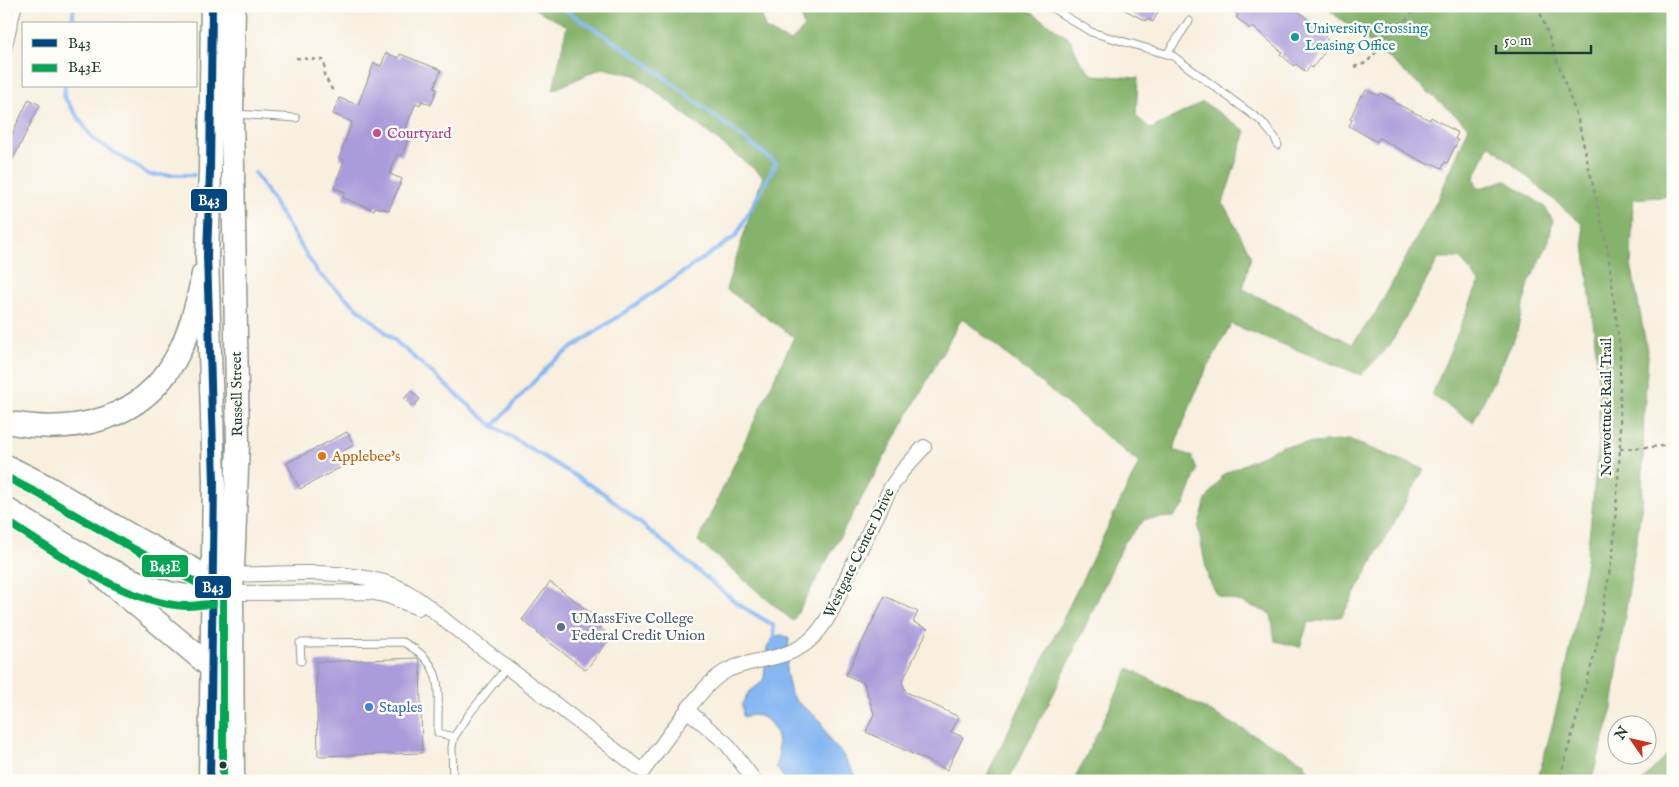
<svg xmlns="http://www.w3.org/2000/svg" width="1679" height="787" font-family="'IM FELL English',serif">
<rect width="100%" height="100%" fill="#fdfcf7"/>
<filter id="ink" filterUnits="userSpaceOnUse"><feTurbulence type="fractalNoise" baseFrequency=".02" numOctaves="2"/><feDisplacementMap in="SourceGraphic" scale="10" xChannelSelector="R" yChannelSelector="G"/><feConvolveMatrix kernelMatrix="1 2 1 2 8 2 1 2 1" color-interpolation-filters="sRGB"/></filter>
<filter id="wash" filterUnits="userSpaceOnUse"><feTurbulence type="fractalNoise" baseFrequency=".0096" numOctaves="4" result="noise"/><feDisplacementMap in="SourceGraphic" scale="20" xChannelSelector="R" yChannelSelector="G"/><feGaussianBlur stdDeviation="1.12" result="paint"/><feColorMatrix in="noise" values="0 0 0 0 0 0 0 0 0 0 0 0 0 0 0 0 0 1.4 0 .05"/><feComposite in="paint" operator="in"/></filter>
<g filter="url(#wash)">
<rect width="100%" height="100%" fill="#f8efde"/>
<path fill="#86b36c" stroke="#527850" d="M529,6H763L761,10L765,29L790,42L804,28L799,6H1022L1070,39L1080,61L1093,75L1138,78L1136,116L1151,129L1203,102L1246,131L1223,203L1251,255L1243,289L1352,344L1377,311L1439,197L1469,127L1373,45L1324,6H1673V196L1633,199L1631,264L1648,356L1644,411L1642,503L1626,608L1611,715L1591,781H1537C1565,685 1586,587 1594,488C1596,470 1598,453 1599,435C1601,365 1589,294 1582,224L1489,144L1474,178L1478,189L1505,180L1544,206L1553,220L1548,244L1529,283L1516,335L1473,422L1432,395L1479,282L1460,258H1439L1390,345L1361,375L1231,324L1200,381L1173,450L1192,456L1197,470L1184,506L1173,517L1145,519L1124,543L1055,691L1008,781H984L1139,463L962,318L793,621L698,541L794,337L726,289L763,176L635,75L602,68L553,90L567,26Z
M1349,440L1424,469L1342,616L1308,623L1300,647L1275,641L1271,614L1244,603L1218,596L1208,578L1198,527L1206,500L1224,474L1282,446Z
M1129,668L1304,762L1313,781H1074Z
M1673,748V781H1643L1645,778Z"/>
<path fill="#85b7f2" stroke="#527a93" d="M783,635L789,639L786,672L791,694L796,701L820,720L830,741L841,752L859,781L785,779L776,767C783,743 775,707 743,717L742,704L748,693L761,683L764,678L767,648L774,636Z"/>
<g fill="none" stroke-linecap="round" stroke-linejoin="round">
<path stroke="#85b7f2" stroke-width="4" d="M72,24L74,6
M65,86L64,97L93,139L150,175H194
M255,173L318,273L369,318L493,426L605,494L738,604L773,625L775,641
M493,426L553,361L736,236L776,163L638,57L559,6"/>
</g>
<g id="blocks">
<path fill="#aa9bda" d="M1117,6H1161L1153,22L1146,19V21Z
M1227,6H1292L1322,31L1321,33L1330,41L1326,46L1328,48L1312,68L1310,66L1306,72L1296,64L1294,66L1280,54L1282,52L1252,26L1250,29L1236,17L1238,15Z
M386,53L399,58L400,54L441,70L434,88L437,89L431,105L422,101L420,105L416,103L404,132L410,134L402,156L397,154L390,174L402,179L389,210L375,207L374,210L343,198L345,192L334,188L344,160L339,158L352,122L333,114L339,98L358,105L374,63L381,66Z
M1366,90L1379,96L1380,93L1395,101V103L1430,120L1431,117L1458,133L1455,139L1458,140L1447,163L1445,162L1442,168L1431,163L1429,165L1379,138L1377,142L1349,126L1352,120L1350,119L1361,95L1363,96Z
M29,99L40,105L6,173V146Z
M411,391L420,399L413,407L404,399Z
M347,432L354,445L341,452L347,464L300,489L287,463Z
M550,582L603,622L599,627L611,636L586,670L537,633L538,632L522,620Z
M885,596L918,612L913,622L928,629L902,682L906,692L959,717L951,732L963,737L947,770L866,732L874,714L864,683L846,675Z
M417,658L420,661L422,753L318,756L316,662Z"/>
</g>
</g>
<g filter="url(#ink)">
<use href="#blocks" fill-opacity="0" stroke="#8c9689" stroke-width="1"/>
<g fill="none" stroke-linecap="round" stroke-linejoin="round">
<g stroke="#8c9689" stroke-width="9">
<path id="service" d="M1049,6L1091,32L1173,56L1261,121L1275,138L1278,145
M1167,54L1189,21
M6,56L18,6
M234,114L296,118
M301,661L300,643L403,642C447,665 437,691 438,733L454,737
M453,781L452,747L454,737L470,713L507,667"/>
</g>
<g stroke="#8c9689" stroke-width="16">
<path id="minor" d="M233,575C284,574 334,568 384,582C411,589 434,612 456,629C519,675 580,724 643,771L687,710
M232,593L370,592L388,596L418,608
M755,781L726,743L687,710C699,695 711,679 728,670C754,658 785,661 809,641C829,624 839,595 849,572C863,544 877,515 891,487L903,470L924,447"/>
</g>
<g stroke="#8c9689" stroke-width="25">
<path id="primary" d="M6,422C66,434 131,424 168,371C188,342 197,307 203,274
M6,466L44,485L135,538L200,573L213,576L232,575
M6,509L99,565L146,586L169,593L187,596L231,593
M101,575L212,668"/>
</g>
<g stroke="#8c9689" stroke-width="25">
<path id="trunk" d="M210,781L214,481L207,255L210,172L212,6
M233,781L232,593L238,444L232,114L234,6"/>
</g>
<path stroke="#8c9689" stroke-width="2.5" stroke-dasharray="4 4" stroke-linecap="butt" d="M1538,6L1578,120L1608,251L1620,350V449L1613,552L1596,649L1559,781
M296,58L323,60L325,63L324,75L334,93
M1354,67L1366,63L1382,46L1385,36L1401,25L1416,9L1421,6
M1620,449L1663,446L1673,442"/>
<use href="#service" stroke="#fff" stroke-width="7"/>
<use href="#minor" stroke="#fff" stroke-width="14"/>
<use href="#primary" stroke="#fff" stroke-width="22"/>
<use href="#trunk" stroke="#fff" stroke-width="22"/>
<g stroke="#fdfcf7" stroke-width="11">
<path id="bus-1" d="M210,781L214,481L207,255L210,172L212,6"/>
</g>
<g stroke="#fdfcf7" stroke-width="11">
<path id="bus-2" d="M6,477L39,494L130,547L195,582L212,586H223V781
M6,521C55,552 127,604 186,606C195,606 204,604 213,604"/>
</g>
<use href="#bus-1" stroke="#00467f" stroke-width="8"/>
<use href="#bus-2" stroke="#00a651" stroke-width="8"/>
</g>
</g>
<circle fill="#0f9aa8" stroke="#fdfcf7" stroke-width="2" cx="1295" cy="37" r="5"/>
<circle fill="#d1479c" stroke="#fdfcf7" stroke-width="2" cx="377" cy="133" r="5"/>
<circle fill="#e8710a" stroke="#fdfcf7" stroke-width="2" cx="322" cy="456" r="5"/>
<circle fill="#5c6f8a" stroke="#fdfcf7" stroke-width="2" cx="561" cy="627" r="5"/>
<circle fill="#3f7fe0" stroke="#fdfcf7" stroke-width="2" cx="369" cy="707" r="5"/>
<circle fill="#1f3d34" stroke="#fdfcf7" stroke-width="2" cx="223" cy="765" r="4.5"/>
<g text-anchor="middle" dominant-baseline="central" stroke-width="5" stroke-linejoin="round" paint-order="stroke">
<g font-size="15" fill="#0d838f" stroke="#fdfcf7" text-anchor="start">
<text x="1305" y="28">University Crossing<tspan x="1305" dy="17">Leasing Office</tspan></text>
</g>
<g font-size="15" fill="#b23c85" stroke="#fdfcf7" text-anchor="start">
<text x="387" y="133">Courtyard</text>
</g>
<g font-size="15" fill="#1f3d34" stroke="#fdfcf7">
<text transform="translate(237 394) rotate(-91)">Russell Street</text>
<text transform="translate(1606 407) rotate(-90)">Norwottuck Rail Trail</text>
<text transform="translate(859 553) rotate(-64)">Westgate Center Drive</text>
</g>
<g font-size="15" fill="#c56008" stroke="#fdfcf7" text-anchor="start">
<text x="332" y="456">Applebee's</text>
</g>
<g font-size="15" fill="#4e5e75" stroke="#fdfcf7" text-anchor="start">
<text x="571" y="618">UMassFive College<tspan x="571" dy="17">Federal Credit Union</tspan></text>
</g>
<g font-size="15" fill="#366cbe" stroke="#fdfcf7" text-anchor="start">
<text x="379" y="707">Staples</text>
</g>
</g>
<g stroke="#fdfcf7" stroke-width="2">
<rect x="190" y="188" width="38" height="24" rx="5" fill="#00467f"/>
<rect x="141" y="554" width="48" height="24" rx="5" fill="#00a651"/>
<rect x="194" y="575" width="38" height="24" rx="5" fill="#00467f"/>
</g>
<g font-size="14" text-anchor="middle" font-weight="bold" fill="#fff">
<text x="209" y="205">B43</text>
<text x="165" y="571">B43E</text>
<text x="213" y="592">B43</text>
</g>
<rect width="1679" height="787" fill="none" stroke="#fdfcf7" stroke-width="25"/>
<rect x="22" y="22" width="175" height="65" fill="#fdfcf7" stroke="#a4b0a9"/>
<rect x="32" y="39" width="25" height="8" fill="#00467f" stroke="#a4b0a9"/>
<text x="68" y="48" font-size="15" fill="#1f3d34">B43</text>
<rect x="32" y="64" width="25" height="8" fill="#00a651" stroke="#a4b0a9"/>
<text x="68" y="72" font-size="15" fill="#1f3d34">B43E</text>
<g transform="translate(1632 740) rotate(304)"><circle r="24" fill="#fdfcf7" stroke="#a4b0a9"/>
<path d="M0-4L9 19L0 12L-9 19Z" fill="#c8321e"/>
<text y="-8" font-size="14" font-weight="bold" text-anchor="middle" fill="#1f3d34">N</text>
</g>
<path d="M1496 45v8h95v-8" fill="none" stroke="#1f3d34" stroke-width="2.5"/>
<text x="1504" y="45" font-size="15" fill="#1f3d34" stroke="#fdfcf7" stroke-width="4" paint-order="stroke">50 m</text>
</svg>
